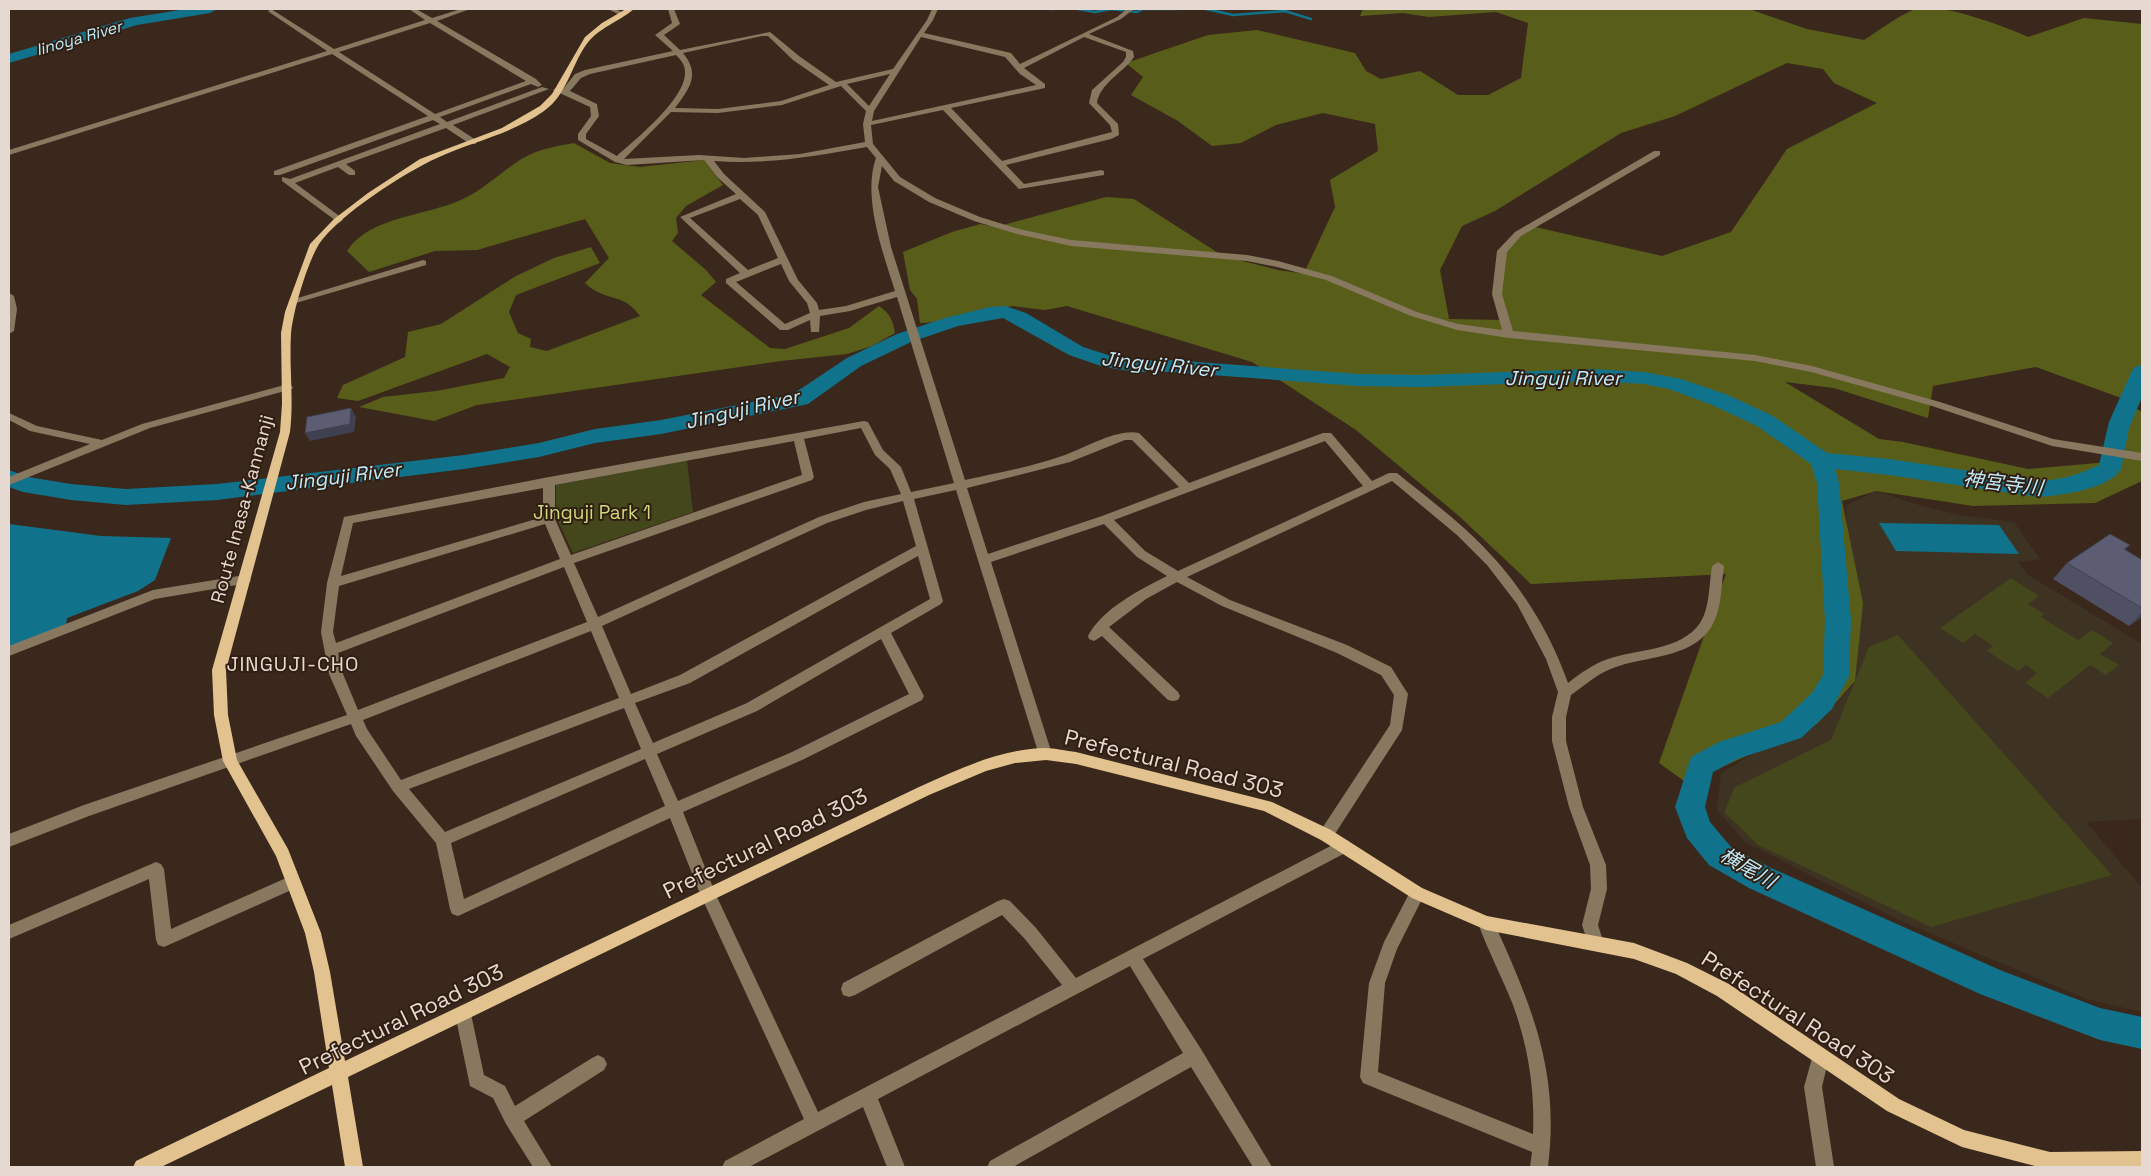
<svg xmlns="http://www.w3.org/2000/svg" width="2151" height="1176" font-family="'Space Grotesk','Noto Sans JP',sans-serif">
<rect width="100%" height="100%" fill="#3b281c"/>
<path fill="#3e3323" d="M1876,491L1922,506L1959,515L2014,522L2040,559L2018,562L2028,575L2142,644V819L2086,822L2142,888V1012L2087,999L1903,922L1745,842L1717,810L1721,774L1747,757L1817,724L1853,685V609L1846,506Z"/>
<path fill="#43471b" d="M687,460L693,512L573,553L556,517V485Z
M2011,578L2039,596L2028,604L2044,614L2041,617L2078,640L2092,630L2113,643L2100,654L2119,665L2106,675L2090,665L2048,698L2025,683L2037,673L2026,665L2018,671L1987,651L1993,646L1975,634L1963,643L1940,628Z
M1898,635L2112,875L1931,927L1758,845L1724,812L1735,787L1831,740L1869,647Z"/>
<path fill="#585e19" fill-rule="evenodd" d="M1363,9H1749L1807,29L1864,40C1880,30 1896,17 1913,10C1936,0 2006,27 2028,37L2084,18L2142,24V397L2135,403L2036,367L1933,386L1928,418L1834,388L1785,382L1879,439L1903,442L2028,469L2120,461L2129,404L2142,412V481L2095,503L1973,506L1876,491L1842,501L1863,603L1855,681L1817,724L1687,783L1659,763L1726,574L1531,584L1459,516L1356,430L1252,362L1067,306L1045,310L1013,306L980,312L957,321L920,323L917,299L910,290L903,252L952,232L980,224L996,227L1106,197L1134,199L1223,256L1278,270L1313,275L1305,271L1335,207L1330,180L1378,151L1375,124L1323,113L1276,125L1241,143L1212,146L1178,121L1131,95L1143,77L1126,63L1208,35L1257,30L1355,53L1366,71L1381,79L1420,71L1458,95H1488L1521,78L1528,23L1496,12L1429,17L1403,13L1360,16ZM1787,63L1823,69L1834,83L1877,103L1787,149L1731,232L1662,256L1531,226L1502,251L1497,291L1502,320L1449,319L1440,270L1462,226L1495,211L1621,133L1675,116Z
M574,143L610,163L640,167L704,160L723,185L686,206L676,218L678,233L672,241L706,270L716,282L701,295L770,348L785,349L849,328L879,306C890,313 893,321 895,333L872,346L847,354L781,361L477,405L434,421L359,407L383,397L436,391L504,378L510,367L487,354L358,401L337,398L343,385L405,357L408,332L441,324L516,276L554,258L591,247L600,263L516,295L509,312L518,333L531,339L530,347L547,351L640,316C622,291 606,303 585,283L609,258L585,219L477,250L435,251L369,272L347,251C369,216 428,216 463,199C485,189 503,170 523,158C539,149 557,146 574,143Z"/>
<path fill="#11728c" d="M1879,523L1999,525L2019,554L1896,551Z
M9,524L101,536L171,538L155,580L138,591L67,618L66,625L9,648Z"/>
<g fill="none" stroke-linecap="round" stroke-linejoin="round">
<path stroke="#11728c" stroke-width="2.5" d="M1050,9H1053
M1078,9L1095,12L1111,9L1137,12L1143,9H1177
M1206,9L1233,15L1285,11L1311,19"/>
<path fill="#11728c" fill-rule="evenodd" d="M186,9H217L210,13L137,25L9,63V54L130,18Z
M1005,306L1026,313L1083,347L1108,355L1137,360H1171L1358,374L1421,375L1593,369L1644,372L1681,379L1728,395L1773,416L1827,453L1889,459L2037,481C2061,480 2078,475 2099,465L2109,422L2132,371L2135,367L2142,365V397L2129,428L2121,469C2109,489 2059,496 2037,497L1889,475L1835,469L1839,483L1851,620L1849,676L1832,709L1801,738L1737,759L1713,772L1705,807L1710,822L1731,847L1771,868L2000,970L2100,1008L2142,1017V1049L2100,1040L1980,994L1749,888L1709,865L1687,838L1675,807L1691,757L1719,742L1781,722L1812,693L1823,675L1825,620L1817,483L1811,464L1757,426L1712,405L1669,389L1644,384L1593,381L1421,387L1358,386L1171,372H1137L1104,367L1069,355L1003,318L958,326L911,342L861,366L808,404L661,434L595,443L539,457L464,469L217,500L126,505L71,500L23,492L9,487V470L28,477L71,484L126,489L217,484L464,455L539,443L595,429L661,420L793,394L847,358L897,334L945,318L990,307Z"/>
<path fill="#87785f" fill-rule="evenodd" d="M271,9L334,49L425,20L409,9H416L432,18L461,9H470L437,21L536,79L542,85L538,87L531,84L440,117L447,122L542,87L549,89L453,125L476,140V144H470L446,128L346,164L355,171V175H349L338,167L295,183L342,218L343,220L339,223L282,181V177L290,179L440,124L433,120L280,175H274V171L428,116L332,54L9,155V150L327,51L269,12L268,11ZM430,23L526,81L435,114L339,52Z
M608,9H616L625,14L620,15Z
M668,9H674L680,24L664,35L680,50L770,32L799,56L836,82L893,69L927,20L932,9H938L933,20L924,33L1011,53L1020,64L1117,17L1127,9H1134L1121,19L1089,34L1133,51L1134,57C1123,73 1100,83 1097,103L1118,124L1119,135L1111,139L1006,165L1024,184L1101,170L1104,171V175L1019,189L943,110L871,125L873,144L900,177L935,198L980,217L1019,229L1071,240L1247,255L1278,261L1332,276L1417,312L1458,324L1502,330L1492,294L1497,251L1515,232L1654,151H1660V155L1521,236L1507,252L1502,294L1513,331L1755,355L1812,366L1940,402L2053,439L2142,453V461L2052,446L1932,406L1811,372L1755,361L1509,338L1457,330L1411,316L1326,280L1277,267L1247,261L1071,246L1017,234L974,221L929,202L894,181L882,166L878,187L891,247L965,480C997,473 1031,467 1062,456C1083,449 1117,428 1139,433L1189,483L1323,433H1331L1372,481L1389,473H1397C1420,492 1443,509 1465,529C1512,571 1547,624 1568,683C1581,673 1593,664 1608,659C1637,649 1681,651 1700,623C1710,608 1709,583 1712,566L1718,562L1724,566C1721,587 1722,611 1710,629C1689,659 1644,656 1613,668C1597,674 1585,685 1571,695L1566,717V741L1583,807L1606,865L1607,889L1598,925L1604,944L1602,949L1596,951L1590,949L1582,925L1591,889L1590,865L1569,807L1552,741V717L1558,692L1546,659L1517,604L1487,565L1457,535L1392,481L1187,577L1230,600L1347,645L1391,667L1408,694L1402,730L1331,840L1326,841L1321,840L1319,835L1321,830L1390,725L1394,695L1381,675L1337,653L1222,606L1177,582L1146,599L1109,627L1178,692L1180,696L1178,700L1173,701L1168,700L1102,636L1094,641L1089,639L1088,636C1102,609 1139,590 1167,576L1137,557L1104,524L991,562L1052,754L1050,758L1045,760L1040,758L956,490L914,499L943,601L941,604L891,633L924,696L922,700L802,760L683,812L716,895L818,1112L1062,985L1024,938L1002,915L855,995L849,997L843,995L841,989L843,983L998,901L1004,899L1010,901L1036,928L1076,978L1344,839L1349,841L1352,846L1349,851L1143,959L1201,1049L1272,1167H1253L1191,1067L1013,1167H987L990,1161L1183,1053L1130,966L878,1099L905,1167H887L863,1107L749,1167H722L725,1161L804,1119L701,896L670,818L458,916L452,914L450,909L436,843L393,791L356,736L351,724L89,816L9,847V834L84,805L347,715L329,674L321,632L327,583L344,517L549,477L864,421L868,422L883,450L901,467L911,492L954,483L897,297L850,311L820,316L819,332H811L810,320L788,330H780L726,283V279L740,273L680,217L736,194L718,178L704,160L627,165L615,162L578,140V134L591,116L590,107L553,90L557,88L563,89L575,74L585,70L673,51L655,35L672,23ZM762,36H768L793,60L829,85L781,101L718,109L675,108C689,89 701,75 683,53ZM921,37L1005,57L1020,74L1036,85L872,121L874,111ZM1084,37L1126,52V57L1123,62L1092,90L1089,103L1110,125L1112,132L1002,161L951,108L1045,88V84L1024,68ZM676,55C681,60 685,65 685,72C686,99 636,139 617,156L586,139V134L599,116L597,104L570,91L581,78L590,74ZM890,74L869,106L847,84ZM841,86L866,111L863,124L865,142L800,154L744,158L699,155L624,159L671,112L718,113L782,105ZM867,147L876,158C862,197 883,253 895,291L846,306L819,310L817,303L798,280L765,212L724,174L714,161C766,165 816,156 867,147ZM740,199L758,215L778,258L748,270L690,218ZM781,264L789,281L807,303L810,313L785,324L736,282ZM861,428L875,455L890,469L901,494L864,502L819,517L598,617L574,563L812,480L814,477L804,439ZM1125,440H1132L1179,487L1102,516L988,554L967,488L1070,462ZM794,441L802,475L571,555L555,519V485ZM1325,441L1363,486L1178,571L1145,551L1114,520ZM543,488V517L341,576L353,523ZM903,501L916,546L680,675L631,694L602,626L827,523L866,510ZM545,524L560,559L336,643L333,632L339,586ZM918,556L930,599L747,703L653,743L635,703L690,683ZM564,567L587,622L358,710L343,674L338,653ZM591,631L619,698L401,780L367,729L363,720ZM881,639L909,694L792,752L678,801L657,754L757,711ZM624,708L641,749L445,832L409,789ZM645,759L665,806L464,899L451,843Z
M423,260L426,261V265L296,303L293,304L288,301Z
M9,293L14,296L17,309L14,331L9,334Z
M288,384L293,387L292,389L150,428L9,485V477L90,444L30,431L9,420V413L37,426L102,440L142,424Z
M245,575L251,580L249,583L155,599L9,656V646L153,590Z
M156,862L161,864L164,869L171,929L293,875L298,877L301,882L298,887L164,947L158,945L156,940L149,879L9,939V925Z
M1417,886L1422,888L1425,893L1397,949L1385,983L1378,1072L1533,1134C1535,1090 1528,1046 1513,1005C1502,977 1488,951 1478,923L1480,918L1486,916L1492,918C1531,1005 1560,1069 1548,1167H1530L1532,1152L1363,1083L1360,1077L1369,983L1384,942L1412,888Z
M463,1006L469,1008L471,1014L484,1075L505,1086L515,1106L592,1058L598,1055L604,1058L607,1064L604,1070L524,1121L552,1167H533L506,1124L493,1098L470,1086L455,1014L457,1008Z
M1820,1048L1826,1051L1829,1057L1822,1087L1834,1167H1816L1804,1087L1814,1051Z"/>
<path fill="#e2c28e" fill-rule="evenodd" d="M626,9H634C619,22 599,27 586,45C571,66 567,95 544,111C512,134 473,141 437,158C404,173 340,214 319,244C307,264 293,311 291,334C289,367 294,399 290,432L226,670L228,715L237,760L288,849L321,933L330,972L345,1061L919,787C959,769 1001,749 1045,748C1055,748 1066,751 1076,752L1272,802L1331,830L1422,888L1487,916L1634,943L1687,963L1729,984L1899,1099L1964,1130L2050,1152L2142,1151V1167H2039L1962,1147L1887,1111L1717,996L1676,974L1634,959L1486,930L1412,898L1321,840L1264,811L1076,764L1046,760L1015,763L986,771L929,795L348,1077L363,1167H345L332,1085L161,1167H133L136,1161L329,1068L314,972L305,933L276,856L223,761L214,715L212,670L280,432L282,404L281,333L285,312L310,244L334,219L368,193L420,159L502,128L540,106L552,94L585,37L602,23Z"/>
</g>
<path fill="#4f5063" d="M2130,545L2125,550L2142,560V617L2129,626L2053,579L2067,563Z"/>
<path fill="#404150" d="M351,408L356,417L354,432L310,441L305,433Z
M2142,612V617L2129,626Z"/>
<path fill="#5c5d73" stroke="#404150" d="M351,408L350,424L305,433L307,417Z
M2110,534L2130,545L2124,549L2142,560V608L2067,563Z"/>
<g text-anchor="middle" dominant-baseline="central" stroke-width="4" stroke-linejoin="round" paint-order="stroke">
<g font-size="16" font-style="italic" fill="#c0eaf9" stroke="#311e12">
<text transform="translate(79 38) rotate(-16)">Iinoya River</text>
</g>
<g font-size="19" fill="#e6d9d1" stroke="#311e12">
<text transform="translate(242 509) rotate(-75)">Route Inasa-Kannanji</text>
</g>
<g font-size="19" fill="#ced979" stroke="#311e12">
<text x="592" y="512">Jinguji Park 1</text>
</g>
<g font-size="20" font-style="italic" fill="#c0eaf9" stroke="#311e12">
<text transform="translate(1159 364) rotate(6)">Jinguji River</text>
<text x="1563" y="378">Jinguji River</text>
<text transform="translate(742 409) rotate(-13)">Jinguji River</text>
<text transform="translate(343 476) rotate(-7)">Jinguji River</text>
<text transform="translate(2003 483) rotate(7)">神宮寺川</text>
<text transform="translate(1748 868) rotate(30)">横尾川</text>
</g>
<g font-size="20" letter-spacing="1" fill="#e6d9d1" stroke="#311e12">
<text x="293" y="664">JINGUJI-CHO</text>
</g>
<g font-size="22" fill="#e6d9d1" stroke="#311e12">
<text transform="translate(1174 763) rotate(14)">Prefectural Road 303</text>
<text transform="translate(765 843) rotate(-26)">Prefectural Road 303</text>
<text transform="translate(1798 1017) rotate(33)">Prefectural Road 303</text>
<text transform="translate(401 1019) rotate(-26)">Prefectural Road 303</text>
</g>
</g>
<rect width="2151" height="1176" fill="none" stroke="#e6d9d1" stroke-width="20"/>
</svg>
